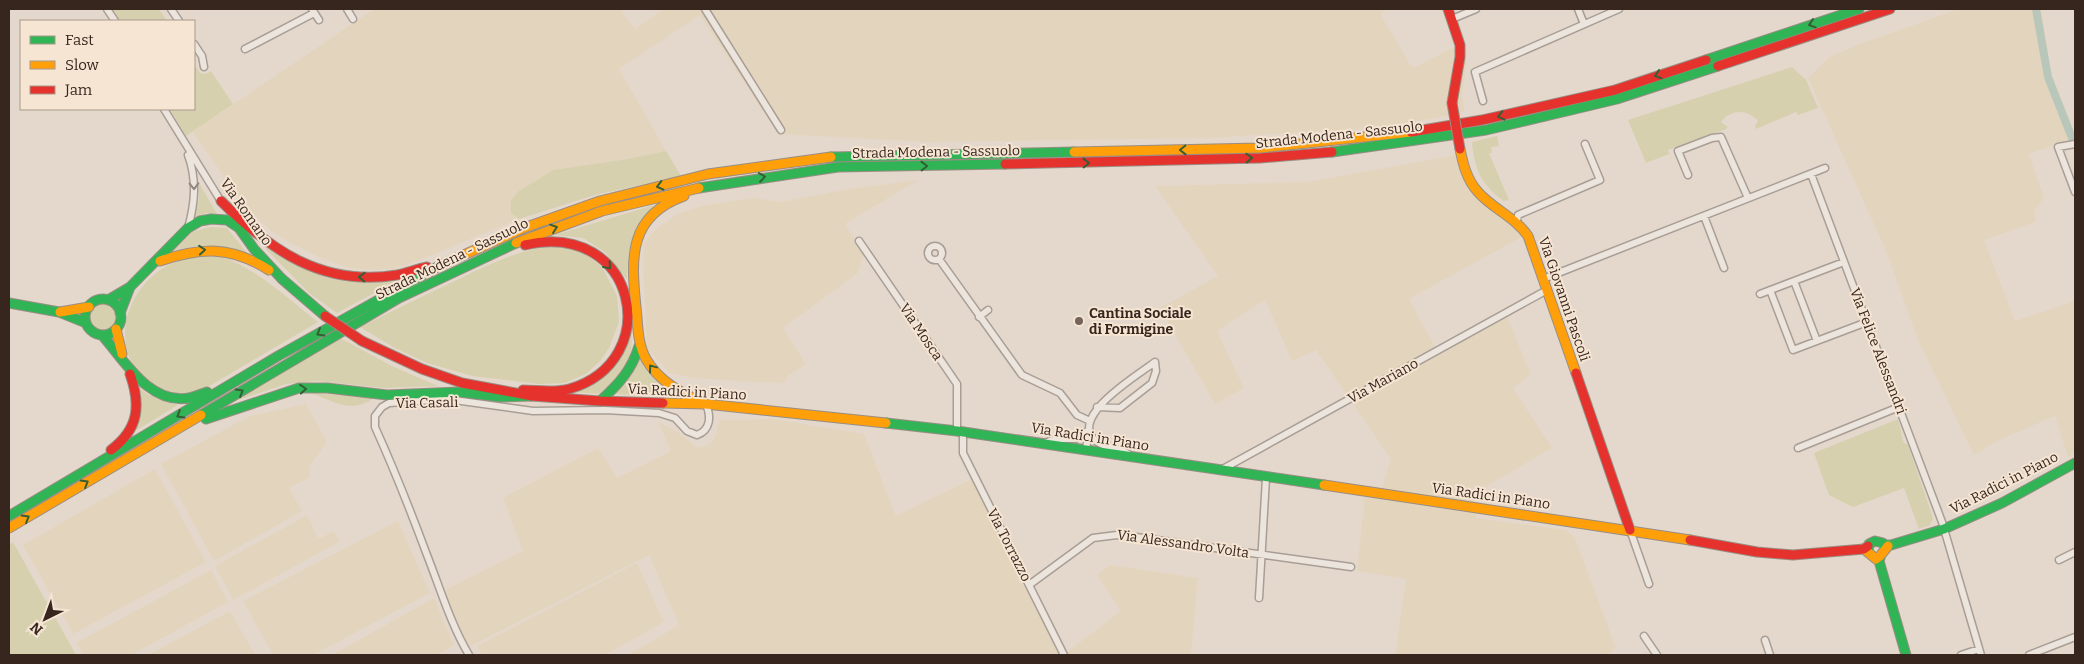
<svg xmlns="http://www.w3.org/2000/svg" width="2084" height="664" font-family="Bitter,serif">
<rect width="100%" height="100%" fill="#e4d8cc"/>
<path fill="#e3d5bd" d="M374,9H620L635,29L663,9H1385L1382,12V17L1411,66L1416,67L1452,48L1458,50L1467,60L1462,96L1465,111L1447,116L1381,128L1210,138L928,142L778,134L700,15L619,69L666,151L628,159L553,170L511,213L519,219L415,262L393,269L372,270L349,268L323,259L292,244L271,231L248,209L192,132Z
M1959,9H2038L2042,12L2051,79L2073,139L2029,154L2044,198L2035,210V222L1984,240L2015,321L2075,301V453L2068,457L2055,416L1999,440L1974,455L1918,340L1886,251L1808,78L1828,58L1857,45Z
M1457,155L1466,183L1478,200L1511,222L1523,236L1409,299L1439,354L1507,317L1531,374L1513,388L1552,448L1475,493L1476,518L1566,530L1575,538L1616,648L1606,655H1395L1406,579L1357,571L1366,486L1382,487L1391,459L1316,350L1292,361L1265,300L1217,331L1244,388L1215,404L1160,308L1218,276L1155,186L1307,182Z
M918,180L845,224L864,253L858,273L783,328L806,364L788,376L785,383L749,382L692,378L670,373L647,348L643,267L644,243L656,229L679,213L706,205L754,198L780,202L849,189Z
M306,404L327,442L309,467V478L289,488L302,511L214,561L161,464L250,416Z
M773,419L864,434L896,516L972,479L1020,566L1015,570L1063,655L1121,611L1097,575L1110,565L1198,578L1191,655H628L679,625L649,555L465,649L439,593L523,551L503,498L598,448L617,478L671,451L658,422L676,431L698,448L708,445L715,438L719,420Z
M155,469L206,562L73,634L23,545Z
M307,515L318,539L334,531L339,542L233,600L215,566Z
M398,521L430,593L313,655H273L243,601Z
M637,563L664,622L605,655H482L477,646Z
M211,570L228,602L131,655H83L76,643Z
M434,598L454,645L437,655H332Z
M230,611L255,655H148Z"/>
<path fill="#d7d0ae" d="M112,9H159L167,21H120Z
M194,64L200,73L206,74L211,71L233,104L186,136L170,109H194Z
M1792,67L1806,80L1818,108L1798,115L1796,112L1756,129L1755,126L1758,121C1747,109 1731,109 1721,122L1728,127L1726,129L1668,150L1669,154L1646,163L1628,120Z
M1497,136L1499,146L1491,147L1492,153H1489L1509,200L1504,201C1482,186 1474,168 1472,142Z
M666,151L681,176L595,195L519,219L511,213V200L519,191L553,170L628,159Z
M199,183L217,214L206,213L195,218L199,199Z
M654,205C629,236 629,241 627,280L605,252L583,238L555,235Z
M210,227L227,228L247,253C219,244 204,244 175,250L192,232Z
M559,245L584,253L602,267L617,296L619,322L609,348L601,360L586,374L565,383L539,384L472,376L427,363L393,347L360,327C394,310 427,294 461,278C494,262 521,249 559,245Z
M263,246C291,263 321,281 355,282C369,283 383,281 397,281L337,313L309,293Z
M216,255C256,267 286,297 318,322L201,391C194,391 185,394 178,393C102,380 114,287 175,262C187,256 203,256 216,255Z
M89 317a14 14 0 1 1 28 0a14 14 0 1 1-28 0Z
M630,315C635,355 631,370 599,394L572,392L605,373Z
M340,338L394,367L438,386L384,388L317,381L286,384L232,402Z
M640,360L648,373L676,397L613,394Z
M138,387L149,395L178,405L132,433Z
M311,393L374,398C351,414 335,402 311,393Z
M1898,419C1901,428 1901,435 1904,443L1908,445L1933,518L1930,525L1919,529L1904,488L1853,507L1829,495L1814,453Z
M13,542L76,655H9V545Z"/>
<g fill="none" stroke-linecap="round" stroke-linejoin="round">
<path stroke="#b8c7ba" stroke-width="8" d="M2036,9L2048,77L2072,138"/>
<g stroke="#a99e95" stroke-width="9">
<path id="street" d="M107,9L115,21
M171,9L179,21
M312,9L319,20
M347,9L353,19
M705,9L781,130
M1578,9L1584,24
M1452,19L1476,9
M194,44L202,56L204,67
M245,49L314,13
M1483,101L1475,72L1619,9
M164,109L222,203
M2075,144L2058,147L2075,192
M1811,174L1942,522L1981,655
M1688,175L1678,151L1712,138L1721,137L1748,198
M1704,216L1724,268
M1517,221L1518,215L1600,180L1585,144
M188,228C195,203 197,180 188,155
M859,241L957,384V431
M928 253a7 7 0 1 1 14 0a7 7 0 1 1-14 0Z
M939,259L1022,375L1060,393L1077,415L1090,421
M1543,279L1825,168
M1794,281L1817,341
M1770,290L1793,350L1867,322
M1760,294L1844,262
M979,317L988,310
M1097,407L1120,408L1152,383L1156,371L1155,362C1138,375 1067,417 1096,441C1105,449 1119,446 1131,456
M963,432V453L1064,655
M1045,443L1055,439H1075L1089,430L1086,449
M1798,448L1899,407
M1221,470L1547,290
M1630,530L1649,584
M2059,560L2075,552
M1029,585L1093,538L1117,535L1136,537L1351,567
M1259,598L1266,478
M1644,636L1657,655
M1765,640L1770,655
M469,655C451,625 440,588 427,555C411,512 394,469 375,427V416L382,407L389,403L447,399L533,411L605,410L659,413L675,418L687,431L697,435C711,430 711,416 706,404
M1961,655L1979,649
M2029,655L2075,637"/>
</g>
<g stroke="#998d85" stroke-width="11">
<path id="fast" d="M1706,60L1859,9
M1332,152L1486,130L1617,99L1718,66
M831,157L1074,152
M699,188L838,167L1005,164
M85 317a18 18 0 1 1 36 0a18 18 0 1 1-36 0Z
M108,300L130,287L188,228L200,221L211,219L227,220L239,228L254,249L282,279L325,316
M9,303L59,312L86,323
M120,313L130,287
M102,335C124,360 149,405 189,398C195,397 201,394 207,392
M600,401C618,385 632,370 639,346
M201,415L399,298L516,243
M206,419L299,388H327L387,395L459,392L500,397L532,396
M886,423L957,431L1324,485
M9,516L278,356L439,266
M1884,545H1891L1944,529L2002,503L2075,463
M1868,551L1869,544L1875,541L1883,543L1885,549
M1880,558L1879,561L1906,655"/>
</g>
<g stroke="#998d85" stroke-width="11">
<path id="slow" d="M1460,149C1463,164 1467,180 1478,192C1493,209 1515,217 1528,236L1576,373
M1074,152L1260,148L1411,132
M684,196C628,216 631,258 636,307C638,324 637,343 646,359C659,382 683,394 706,404
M516,243L602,211L699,188
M160,261C202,247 231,246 269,270
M439,266L524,228L600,201L708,174L831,157
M60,312L89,307
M116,329L122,354
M663,403L706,404L886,423
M1324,485L1690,540
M9,528L201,415
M1864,549L1876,559L1880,556L1888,546"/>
</g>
<g stroke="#998d85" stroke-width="11">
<path id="jam" d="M1448,9L1460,45V57L1452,103
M1718,66L1890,9
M1411,132L1482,120L1615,90L1706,60
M1005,164L1260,158L1332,152
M221,201C271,251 323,287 397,275C407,273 417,269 427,267
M362,341L422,369L462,383L532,396L600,401L663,403
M1576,373L1630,530
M523,390C538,390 554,393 569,389C666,361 637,219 525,245
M111,450C139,429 141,405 130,374
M1690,540L1757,552L1793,555L1864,549L1868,546"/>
</g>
<use href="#street" stroke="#ece5de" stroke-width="6"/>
<use href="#fast" stroke="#30b455" stroke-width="9"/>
<use href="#slow" stroke="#ff9f0a" stroke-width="9"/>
<use href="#jam" stroke="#e5322d" stroke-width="9"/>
<g stroke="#998d85" stroke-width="11" stroke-linecap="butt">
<path id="jam-bridge" d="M1452,103L1460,149
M325,316L362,341"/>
</g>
<use href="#jam-bridge" stroke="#e5322d" stroke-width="9"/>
</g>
<defs><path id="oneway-chevron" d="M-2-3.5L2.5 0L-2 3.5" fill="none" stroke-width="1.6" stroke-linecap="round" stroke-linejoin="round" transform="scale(1.25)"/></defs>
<g stroke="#345f34">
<use href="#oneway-chevron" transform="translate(1812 24) rotate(162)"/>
<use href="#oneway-chevron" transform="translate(1658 75) rotate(162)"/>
<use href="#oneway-chevron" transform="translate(1501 116) rotate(167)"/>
<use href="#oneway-chevron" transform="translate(1183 150) rotate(179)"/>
<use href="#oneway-chevron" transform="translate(1249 158) rotate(-2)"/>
<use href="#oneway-chevron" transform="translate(1086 163) rotate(-1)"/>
<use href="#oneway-chevron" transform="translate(924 166) rotate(-1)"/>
<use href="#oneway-chevron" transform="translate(762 177) rotate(-8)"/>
<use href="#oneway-chevron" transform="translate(660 186) rotate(166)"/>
<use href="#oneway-chevron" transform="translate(554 228) rotate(-19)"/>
<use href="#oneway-chevron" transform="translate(202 250) rotate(-5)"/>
<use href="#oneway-chevron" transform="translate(608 266) rotate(49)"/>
<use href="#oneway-chevron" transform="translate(362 277) rotate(-178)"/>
<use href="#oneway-chevron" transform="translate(320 333) rotate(150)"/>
<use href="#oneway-chevron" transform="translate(652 368) rotate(-127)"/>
<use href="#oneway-chevron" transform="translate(303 389) rotate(-5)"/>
<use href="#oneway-chevron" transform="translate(240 392) rotate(-31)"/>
<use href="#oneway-chevron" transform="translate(180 415) rotate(149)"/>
<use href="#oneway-chevron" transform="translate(85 483) rotate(-31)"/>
<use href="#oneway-chevron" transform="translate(26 518) rotate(-30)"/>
</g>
<use stroke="#92867e" href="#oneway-chevron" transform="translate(194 186) rotate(89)"/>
<circle fill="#74645b" stroke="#f5e5d2" stroke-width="2" cx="1079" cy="321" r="5"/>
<g text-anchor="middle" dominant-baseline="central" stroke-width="4" stroke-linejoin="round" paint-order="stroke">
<g font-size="14" fill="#37261e" stroke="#f5e5d2">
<text transform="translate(1339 135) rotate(-6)">Strada Modena - Sassuolo</text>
<text transform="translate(936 152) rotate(-1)">Strada Modena - Sassuolo</text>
<text transform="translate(246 212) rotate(55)">Via Romano</text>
<text transform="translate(452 259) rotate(-26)">Strada Modena - Sassuolo</text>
<text transform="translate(1564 299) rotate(71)">Via Giovanni Pascoli</text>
<text transform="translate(921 332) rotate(56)">Via Mosca</text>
<text transform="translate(1878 351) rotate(69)">Via Felice Alessandri</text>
<text transform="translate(1383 381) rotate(-29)">Via Mariano</text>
<text transform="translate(687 392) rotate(3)">Via Radici in Piano</text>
<text transform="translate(427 403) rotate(-1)">Via Casali</text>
<text transform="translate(1090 437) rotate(9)">Via Radici in Piano</text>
<text transform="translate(2004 483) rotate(-27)">Via Radici in Piano</text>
<text transform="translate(1491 496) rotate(8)">Via Radici in Piano</text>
<text transform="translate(1183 544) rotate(8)">Via Alessandro Volta</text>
<text transform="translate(1009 545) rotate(63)">Via Torrazzo</text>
</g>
<g font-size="14" font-weight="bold" fill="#37261e" stroke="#f5e5d2" text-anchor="start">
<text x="1089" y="313">Cantina Sociale<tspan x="1089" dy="16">di Formigine</tspan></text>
</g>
</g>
<rect width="2084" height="664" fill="none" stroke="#37261e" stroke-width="20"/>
<rect x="20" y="20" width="175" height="90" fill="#f5e5d2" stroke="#a9998a"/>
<rect x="30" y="36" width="25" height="8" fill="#30b455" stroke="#a9998a"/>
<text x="65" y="45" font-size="15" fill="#37261e">Fast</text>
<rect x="30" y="61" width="25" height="8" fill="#ff9f0a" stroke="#a9998a"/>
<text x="65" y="70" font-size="15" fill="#37261e">Slow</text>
<rect x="30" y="86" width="25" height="8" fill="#e5322d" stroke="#a9998a"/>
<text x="65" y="95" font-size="15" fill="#37261e">Jam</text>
<g transform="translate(45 619) rotate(222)" stroke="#f5e5d2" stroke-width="4" paint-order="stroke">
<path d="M0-4L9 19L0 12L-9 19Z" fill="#37261e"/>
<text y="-8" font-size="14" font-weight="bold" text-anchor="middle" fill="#37261e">N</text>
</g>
</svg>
